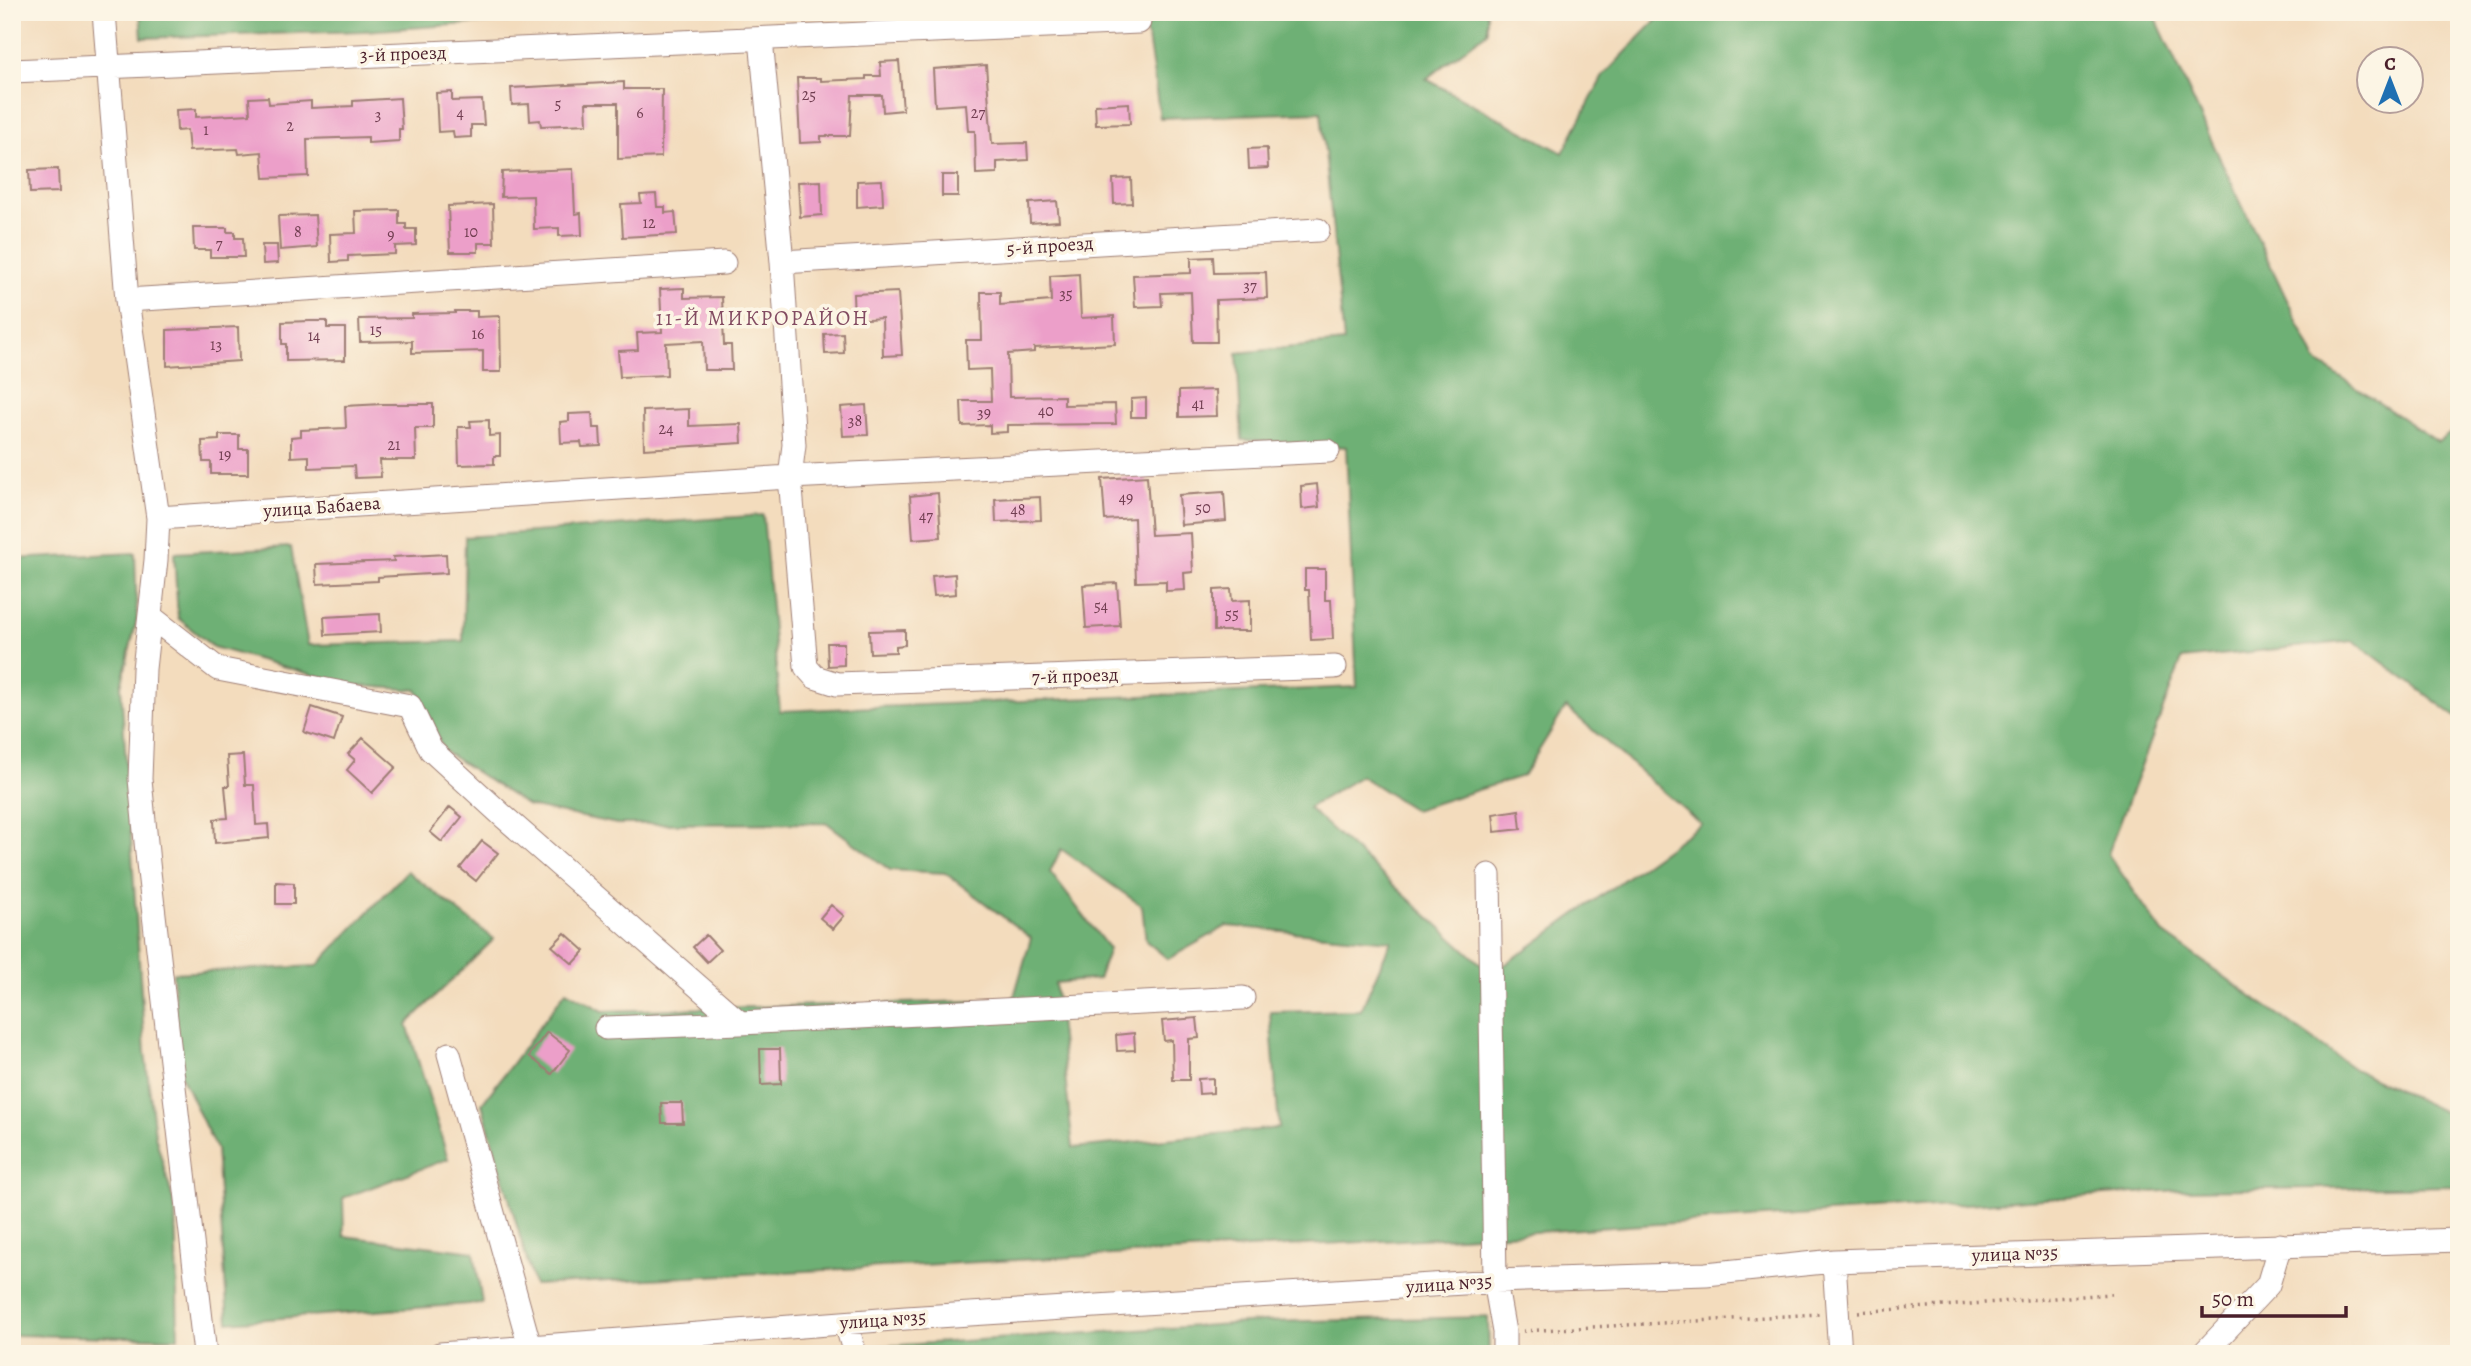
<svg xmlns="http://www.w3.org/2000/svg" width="2471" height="1366" font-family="Alegreya,serif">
<rect width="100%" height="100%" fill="#fcf5e5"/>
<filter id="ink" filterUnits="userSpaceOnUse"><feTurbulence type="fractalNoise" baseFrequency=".0143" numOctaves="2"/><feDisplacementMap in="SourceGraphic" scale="14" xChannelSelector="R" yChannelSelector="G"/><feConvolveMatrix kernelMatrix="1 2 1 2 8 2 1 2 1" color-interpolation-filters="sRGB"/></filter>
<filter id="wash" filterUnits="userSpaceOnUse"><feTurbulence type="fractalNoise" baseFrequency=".00686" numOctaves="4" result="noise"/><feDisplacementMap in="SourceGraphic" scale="28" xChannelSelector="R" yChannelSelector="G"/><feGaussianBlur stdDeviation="1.57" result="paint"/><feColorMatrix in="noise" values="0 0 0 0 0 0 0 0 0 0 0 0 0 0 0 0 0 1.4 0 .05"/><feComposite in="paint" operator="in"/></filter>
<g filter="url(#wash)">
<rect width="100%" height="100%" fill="#f3dcbd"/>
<path fill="#6eb074" stroke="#5c6850" stroke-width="2" fill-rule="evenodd" d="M140,12H648L363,31L142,38Z
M1134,12H1487V32L1426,79L1563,153L1603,76L1664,12H2153L2214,146L2316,361L2438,442L2459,427V719L2354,641L2182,659L2108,854L2163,933L2354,1069L2459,1119V1186L2180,1190L1459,1237L534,1285L482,1104L566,991L603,1011L1013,1000L1031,938L945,873L890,870L827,823L617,824L528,806L444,751L417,690L349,685L213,647L178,618L174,553L291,547L308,645L463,641L465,537L763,515L780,711L1357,687L1346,447L1242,440L1237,353L1344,342L1321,112L1160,118L1148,37ZM1566,707L1701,824L1492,974L1308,808L1361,776L1414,810L1523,776ZM1061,849L1142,906L1146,941L1168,959L1227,926L1391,941L1361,1010L1270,1012L1279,1128L1073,1148L1055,983L1098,979L1109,949L1050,872Z
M135,553L137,619L121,686L145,1052L155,1135L175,1207L178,1338L12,1335V559Z
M407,871L494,939L407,1024L448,1159L343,1198L344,1236L474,1252L482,1303L228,1322L216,1149L178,1069L173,973L317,966Z
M1488,1317L1489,1354H761L1261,1322Z"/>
<g id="blocks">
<path fill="#ec9fc9" d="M899,61L903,110L883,112L882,95H852L850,136H821V142L800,143L797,78H821V81L866,79V76H881L880,62Z
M986,65L992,144L1027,143L1028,160L997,162V173L976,174L975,131H968L966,104L935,106L933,69Z
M624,82V89H662L661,157L618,159V103H586L587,124L541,126L540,120L530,121L529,104L512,105L511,88Z
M452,92V101L482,100L484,125H471V137L454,138L453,131L438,132L436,93Z
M268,97L269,104L311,101V108L353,106V101L400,98L402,129H399V141L368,143V137L307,139L308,176L264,178L262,152L239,154L238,149L189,151L187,130L177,131L176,110L196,109V117L250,114L249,98Z
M1129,103L1130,124L1096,125L1095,105Z
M1267,148L1268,168L1249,169L1248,149Z
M58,169L59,192L30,193L29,170Z
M573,169L575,214L581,213L582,235L559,236V228L534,229L533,196L501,197L502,172Z
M942,175H958V196H942Z
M1131,178L1132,203L1114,204L1113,179Z
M882,180L883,205L857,207V181Z
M821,181L822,215L800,217L798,182Z
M656,194L657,207H665V213L675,212L677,234L623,237L621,204L641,203L640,195Z
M1057,201L1059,221L1030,223L1029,203Z
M493,204L494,243H478V252H450L448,206Z
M399,210V224H406V229H416V245L395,246V254L348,256V261L331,262L330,234L356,233L355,211Z
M315,215L317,247L280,250L278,216Z
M193,228H227V232H235V238H243L244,257H210V250H194Z
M262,245H277L278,263L263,264Z
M1213,257L1214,273L1266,272L1267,298L1216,300L1217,342H1193L1191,292L1161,293L1162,306L1135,307L1133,275L1191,273V258Z
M1079,274L1081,318L1114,316L1115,344L1034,348V352L1008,354L1009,397L1064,396V405L1115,404L1116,424L1007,425V432L990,433V425L962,426L961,401H991L990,369L967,370L966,340H982L981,292H1000V305L1051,301L1050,276Z
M684,288V298L722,297L724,345H731L732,370H704L703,341L666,343L667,375L620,377L618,351L638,350L637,333L662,332L660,289Z
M898,292L902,355L883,356L882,318L854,320L853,294Z
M455,311H477V317L500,316L501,372H483V351L412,353V341L360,342L359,319L412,318V314L455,313Z
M310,321H327V328H345V360L286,361V344H282V322Z
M238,327L239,361L167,366V330Z
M843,333L844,353L825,354L824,334Z
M1216,390L1217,416L1179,417V391Z
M1146,398V417H1131V399Z
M383,404H433V428H415L416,460H380L381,477L355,478L354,466L309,468V456L291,457V437L301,436V430L346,428L345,406Z
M866,405L868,435L843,436L841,407Z
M689,409V426L741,424L742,443L644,449L643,411Z
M592,413L593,428H600L601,446L582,447L581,442L561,443L560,422L569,421V414Z
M489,420V436L500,435V456H494V464L459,465L458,427H471L470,421Z
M219,435H239V449H248V474H211V462H203L202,441L219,440Z
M1147,476L1151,535L1191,533L1193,572L1184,573L1185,590L1166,591V581L1136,582L1134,518L1105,520L1102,479Z
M1317,484L1319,507L1302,509L1301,486Z
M1224,492L1226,521L1181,525L1179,495Z
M938,493L941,537L913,539L910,496Z
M1040,497L1041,520L996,522L995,499Z
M446,554L447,573L378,577V581L317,584L316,564L394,561L393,557Z
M1305,569H1325V600H1331L1333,639L1311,640L1309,590H1305Z
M955,574L956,594L934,596L932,576Z
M1117,583L1120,626L1086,628L1083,585Z
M1231,589L1232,601L1250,600V631H1214V590Z
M380,614L381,632L325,635L324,617Z
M905,630V645L896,646V652L870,653L869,631Z
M827,643H844V665L828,666Z
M312,707L342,717L334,742L304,732Z
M363,738L396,767L372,793L347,770L355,760L348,754Z
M243,755L245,785H254L256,825L268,824L269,838L215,843L214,819L228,818L225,786H229L227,756Z
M450,807L462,817L442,842L430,832Z
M1519,810L1521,829L1495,832L1493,814Z
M482,841L498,853L476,881L460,868Z
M276,882L294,883V904H276Z
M831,905L844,916L833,929L820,918Z
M565,933L585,951L573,964L552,946Z
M706,935L720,950L707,962L693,947Z
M1197,1018L1199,1038L1189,1039V1080H1173L1172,1040L1164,1041L1162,1021Z
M547,1032L570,1050L552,1074L529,1056Z
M1134,1033L1135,1050L1117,1051L1116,1035Z
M760,1049H780L781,1084L761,1085Z
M1213,1078V1093L1199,1094L1198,1079Z
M661,1103H682L683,1123H662Z"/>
</g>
</g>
<g filter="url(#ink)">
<use href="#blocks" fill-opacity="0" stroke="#9e7e74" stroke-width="2"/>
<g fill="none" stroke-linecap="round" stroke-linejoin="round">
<g stroke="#9e7e74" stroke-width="25">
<path id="minor" d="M104,12L127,300L158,518L790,477L1328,451
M761,39L782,262L794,445L790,477L806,667L815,677L837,684L1335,667
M12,71L1139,22
M782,262L1318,230
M127,300L724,263
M158,518L156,560L144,669L140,779L148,863L205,1354
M150,616L218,669L410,706L431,750L503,816L740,1023L606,1028
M1489,875L1495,1281L1504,1332V1354
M740,1023L1243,998
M449,1054L530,1347
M1834,1261L1840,1354
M846,1323L855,1354
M440,1354L906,1318L1495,1281L1706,1274L1834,1261L2459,1240
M2203,1354L2268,1285L2280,1245"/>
</g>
<path stroke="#9e7e74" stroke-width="3.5" stroke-dasharray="2 5" stroke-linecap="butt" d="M1858,1312L2111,1294
M1523,1331L1819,1314"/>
<use href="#minor" stroke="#fff" stroke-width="23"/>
</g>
</g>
<g text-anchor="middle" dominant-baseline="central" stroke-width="7" stroke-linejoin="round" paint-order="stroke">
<g font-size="16" fill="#723f52">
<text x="809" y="95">25</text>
<text x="558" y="104">5</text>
<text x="460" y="113">4</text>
<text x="640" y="113">6</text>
<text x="978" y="113">27</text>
<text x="378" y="115">3</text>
<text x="290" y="126">2</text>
<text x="206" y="130">1</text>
<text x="649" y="223">12</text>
<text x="298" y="232">8</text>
<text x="471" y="232">10</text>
<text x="391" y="235">9</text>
<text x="219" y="244">7</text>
<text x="1250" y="286">37</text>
<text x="1066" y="294">35</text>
<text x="376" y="330">15</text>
<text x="478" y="334">16</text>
<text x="314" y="336">14</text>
<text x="216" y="345">13</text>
<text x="1198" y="404">41</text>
<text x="1046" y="411">40</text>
<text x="984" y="413">39</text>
<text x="855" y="421">38</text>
<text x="666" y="429">24</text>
<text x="394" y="445">21</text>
<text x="225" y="455">19</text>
<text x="1126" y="498">49</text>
<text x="1203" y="508">50</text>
<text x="1018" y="510">48</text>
<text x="926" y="516">47</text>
<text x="1101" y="606">54</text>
<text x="1232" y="614">55</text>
</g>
<g font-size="19" fill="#4a1f2b" stroke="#fcf5e5">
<text transform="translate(403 54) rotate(-2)">3-й проезд</text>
<text transform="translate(1050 246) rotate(-4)">5-й проезд</text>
<text transform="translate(322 507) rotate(-4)">улица Бабаева</text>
<text transform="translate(1075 676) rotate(-2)">7-й проезд</text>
<text transform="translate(2015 1254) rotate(-2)">улица №35</text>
<text transform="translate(1449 1284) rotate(-4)">улица №35</text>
<text transform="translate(883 1320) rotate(-4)">улица №35</text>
</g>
<g font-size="21" letter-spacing="2" fill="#834c62" stroke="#fcf5e5">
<text x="763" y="318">11-Й МИКРОРАЙОН</text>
</g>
</g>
<rect width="2471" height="1366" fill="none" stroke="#fcf5e5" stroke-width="42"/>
<g transform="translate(2390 80)"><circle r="33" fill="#fcf5e5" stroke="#b59f9b" stroke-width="2"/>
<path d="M0-5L12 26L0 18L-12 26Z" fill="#1f6fb2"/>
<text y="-10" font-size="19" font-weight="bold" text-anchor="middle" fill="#4a1f2b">С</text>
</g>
<path d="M2202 1306v10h144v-10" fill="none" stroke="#4a1f2b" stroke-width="3.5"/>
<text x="2212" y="1306" font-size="21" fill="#4a1f2b" stroke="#fcf5e5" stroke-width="5" paint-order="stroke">50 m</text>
</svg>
